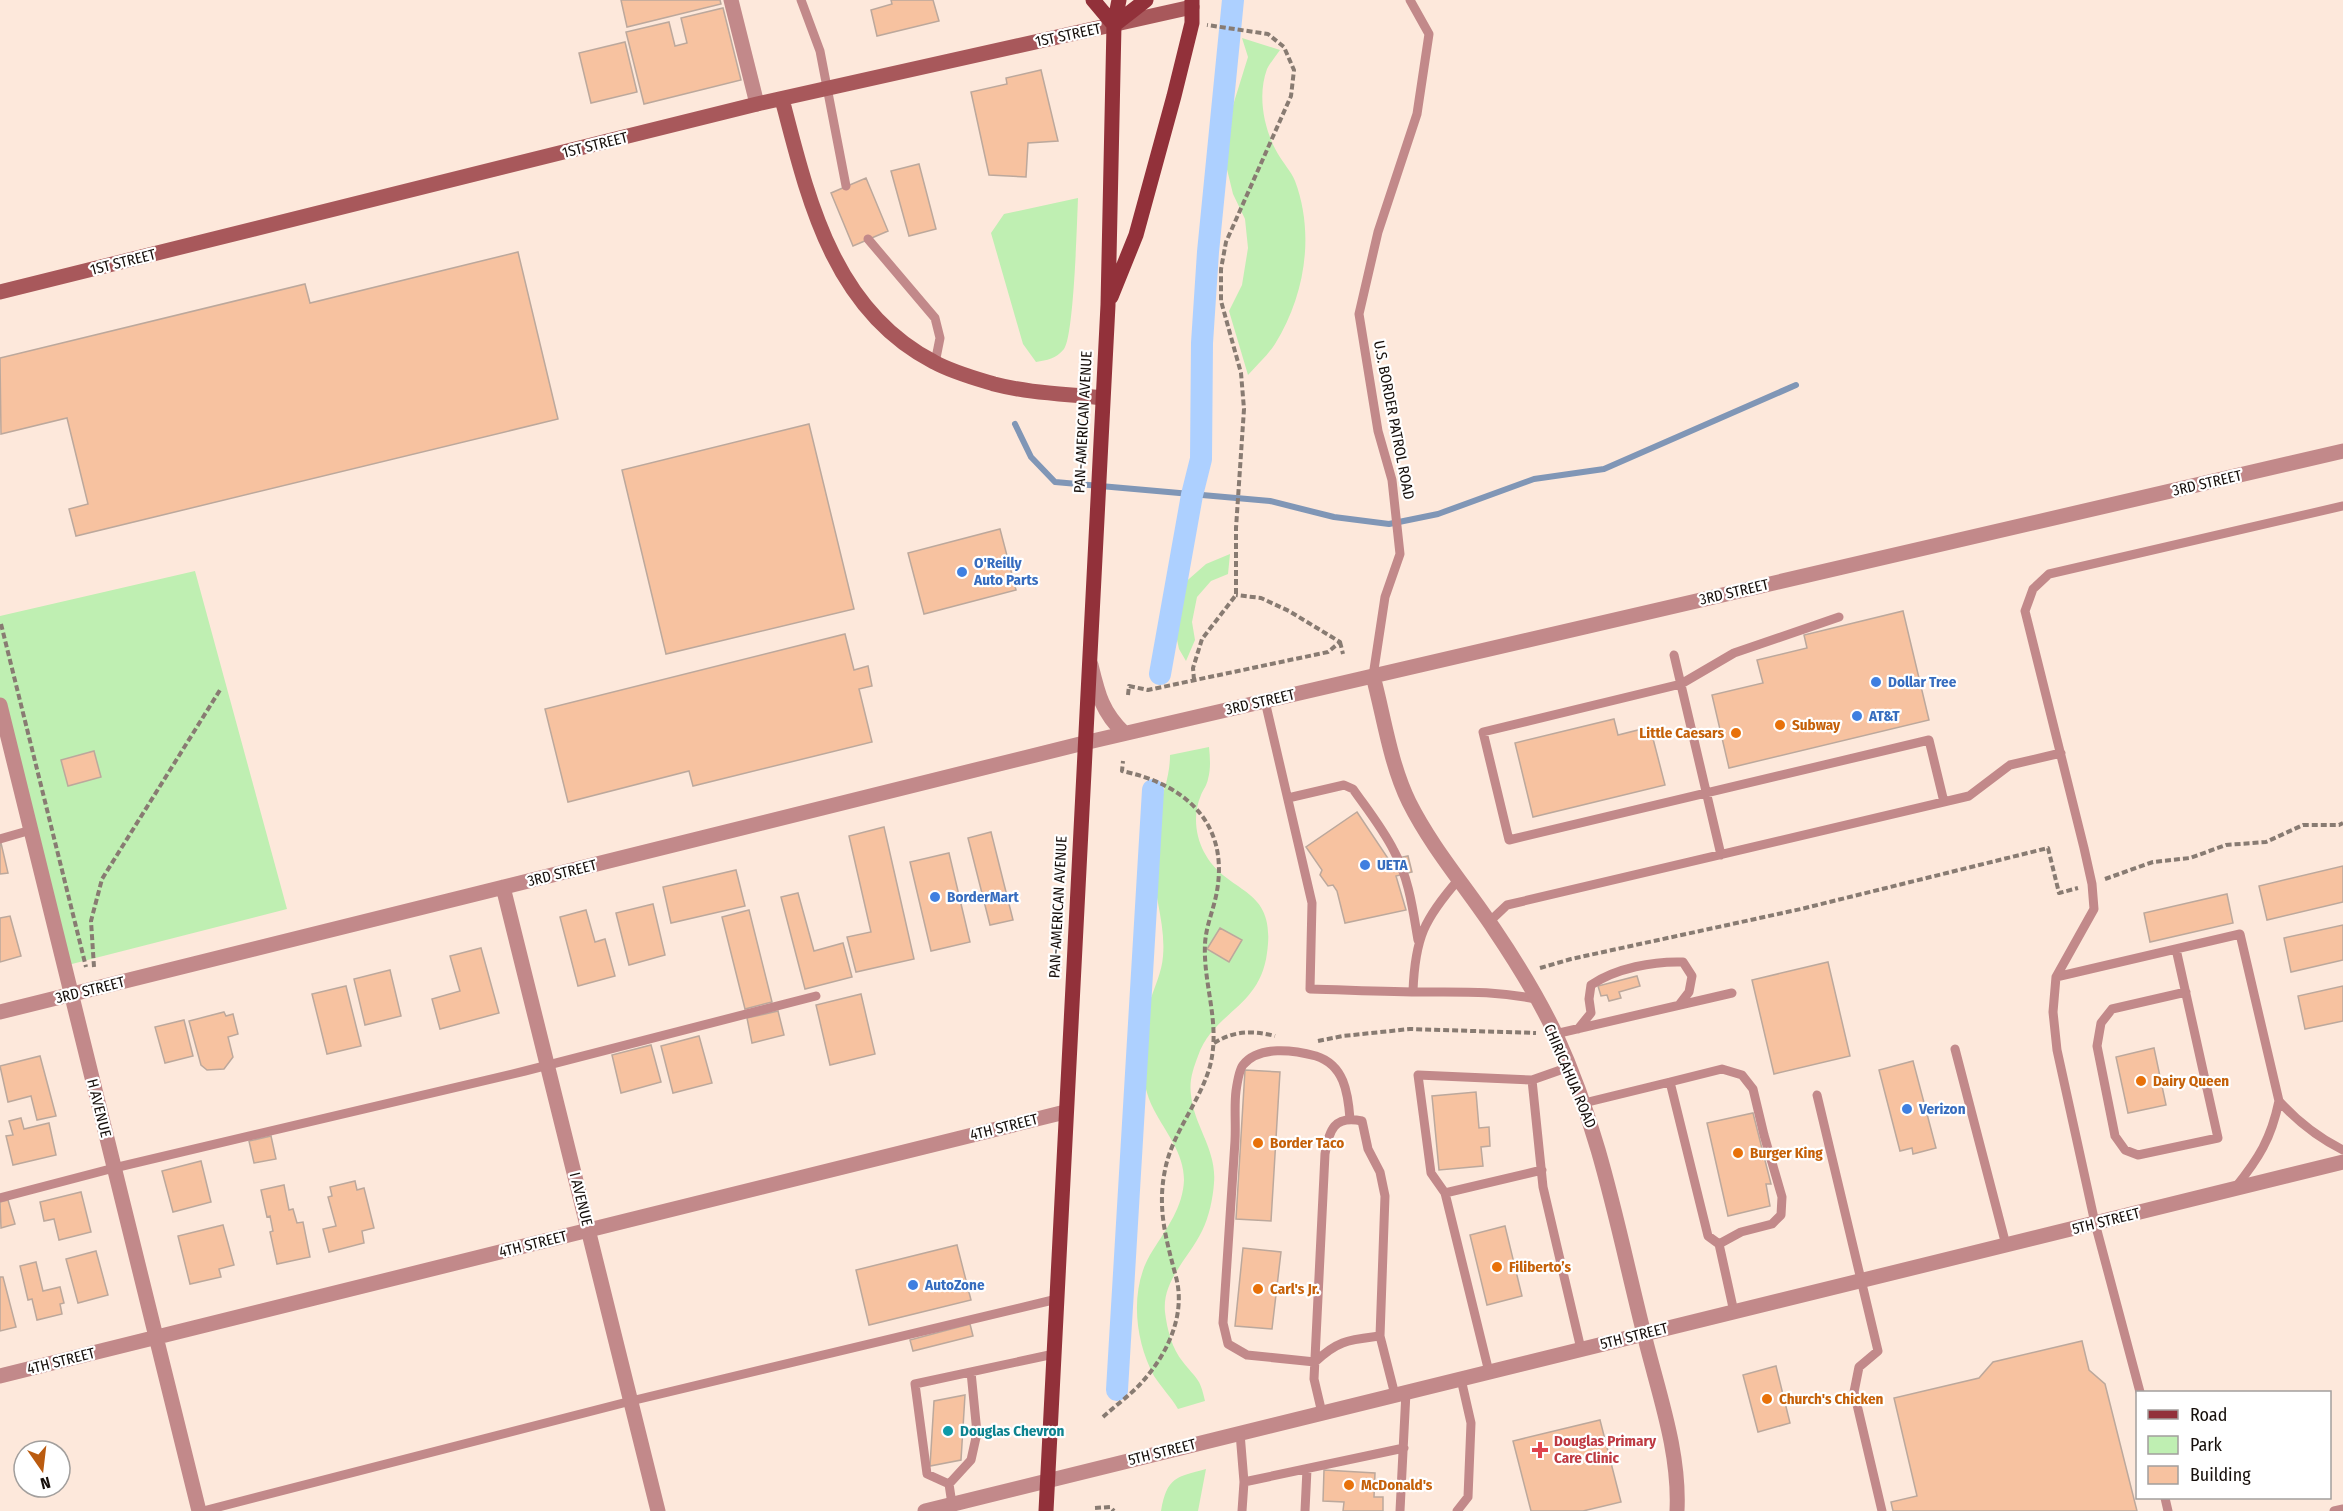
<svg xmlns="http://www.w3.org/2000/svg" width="2343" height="1511" font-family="'Fira Sans Condensed',sans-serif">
<rect width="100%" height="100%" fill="#fde8db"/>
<path fill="#bfefb2" d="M1242,38L1280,50C1276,56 1270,63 1267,69C1257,96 1264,130 1278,154C1283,163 1291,171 1295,181C1315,234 1305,296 1275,344C1268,355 1257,365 1248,375L1229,311L1242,285L1248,248L1245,219L1233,194L1224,157L1230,115L1248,57Z
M1078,198C1077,222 1074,336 1064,349C1056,359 1047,360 1036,362L1023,344L991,233L1004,214Z
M1230,554L1228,574L1211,581L1197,597L1192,622L1195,640L1186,661L1179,649L1173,621L1181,586L1206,564Z
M195,571L287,909L64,966L0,705V616Z
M1209,747C1210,758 1211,768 1208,779C1207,785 1203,790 1201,795C1193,813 1195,835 1204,852C1227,896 1277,884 1267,953C1260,1008 1213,1012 1198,1056C1193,1069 1189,1081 1191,1095C1194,1126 1217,1150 1214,1183C1213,1198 1209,1217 1202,1231C1189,1258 1162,1280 1165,1312C1167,1329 1172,1349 1183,1362C1196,1379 1200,1377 1205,1401L1178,1409C1171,1397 1161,1387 1154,1376C1134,1339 1129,1286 1153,1250C1167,1228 1183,1207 1184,1180C1184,1153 1166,1133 1154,1110C1146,1095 1143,1078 1142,1062C1141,1042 1143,1023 1149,1004C1154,988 1162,972 1163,956C1166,923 1152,891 1153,857C1153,842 1154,827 1158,812C1163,792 1170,776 1170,755Z
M1206,1469L1198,1511H1161C1167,1477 1176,1477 1206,1469Z"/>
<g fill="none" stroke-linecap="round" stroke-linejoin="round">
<path stroke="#8096b6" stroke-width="6" d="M1015,424L1031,457L1055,482L1270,501L1334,517L1389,524L1438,514L1534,479L1604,469L1796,385"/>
<path stroke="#add0ff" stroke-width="22" d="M1160,674L1192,495L1201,459L1202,343L1208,252L1233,0
M1117,1390L1153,790"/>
</g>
<path fill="#f7c2a0" stroke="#bca89c" stroke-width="1.5" d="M621,0H720L721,4L627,27Z
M891,0H933L939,21L877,36L871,10L892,4Z
M723,8L741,80L644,104L626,32L669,22L675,46L687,43L681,18Z
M625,42L637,92L591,103L579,53Z
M1041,70L1058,141L1028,143L1026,177L989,175L971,92L1007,84L1006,78Z
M919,164L936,229L909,236L891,171Z
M866,178L888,231L853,246L831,193Z
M518,252L558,419L76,536L69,509L88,504L67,418L1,434L0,358L305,284L310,303Z
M809,424L854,609L666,654L622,470Z
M1000,529L1016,590L924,614L908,553Z
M1903,611L1929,720L1729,768L1712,695L1763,683L1757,660L1807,648L1804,635Z
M845,634L854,670L868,666L872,686L859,689L872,742L693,786L689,771L568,802L545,709Z
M1614,719L1618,735L1650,727L1665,785L1533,817L1515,743Z
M94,751L101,777L68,786L61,760Z
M1357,812L1389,860L1408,856L1412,872L1396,876L1406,910L1345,923L1337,891L1333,885L1328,886L1320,875L1322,870L1306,847Z
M884,827L914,959L856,972L847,937L871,932L849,836Z
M991,832L1013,920L990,925L968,838Z
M1,843L8,873L0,874V844Z
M949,853L970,942L931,951L910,862Z
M2343,866V902L2267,920L2259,886Z
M736,870L745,906L671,923L663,887Z
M798,893L814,951L843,943L852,977L805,989L781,897Z
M2227,894L2233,923L2150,942L2144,913Z
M653,904L665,955L629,965L616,913Z
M586,910L595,942L605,939L615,976L578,986L560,917Z
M749,910L772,1002L745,1009L722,917Z
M10,916L21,956L0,962V918Z
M2343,925V960L2291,972L2284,938Z
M1220,928L1242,940L1229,962L1207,949Z
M481,948L499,1013L440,1029L432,999L460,991L450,956Z
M1828,962L1850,1056L1774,1074L1752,980Z
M390,970L401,1016L365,1025L354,979Z
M1637,976L1640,986L1619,992L1621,998L1609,1001L1607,995L1601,996L1598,986Z
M346,986L361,1046L327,1054L312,994Z
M2343,986V1021L2305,1029L2298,996Z
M861,994L875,1054L830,1065L816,1005Z
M778,1011L784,1035L752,1043L747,1018Z
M224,1012L226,1016L233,1014L238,1034L228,1037L233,1057L224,1069L207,1070L201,1065L189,1021Z
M184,1020L193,1056L165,1063L155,1027Z
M699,1036L712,1083L673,1093L661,1046Z
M651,1045L661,1082L621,1093L612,1055Z
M2154,1048L2166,1105L2128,1113L2116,1057Z
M40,1056L56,1116L37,1120L31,1096L8,1102L0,1066Z
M1913,1061L1936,1148L1913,1154L1912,1148L1900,1151L1879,1070Z
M1245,1070L1280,1072L1271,1221L1236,1219Z
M1476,1092L1479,1128L1489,1127L1490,1146L1481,1147L1483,1166L1439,1170L1432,1096Z
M1753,1113L1771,1184H1766L1770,1206L1728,1216L1707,1123Z
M21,1118L24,1129L49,1123L56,1155L13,1165L6,1136L13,1135L9,1121Z
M271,1136L276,1159L254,1163L249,1141Z
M201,1161L211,1202L173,1212L162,1171Z
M355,1181L357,1190L364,1188L374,1228L362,1231L364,1243L329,1252L323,1229L336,1226L328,1197L332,1196L330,1187Z
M284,1185L289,1210L293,1209L297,1223L303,1222L310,1257L277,1264L270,1232L273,1231L270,1216L267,1217L261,1190Z
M81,1192L91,1232L59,1240L54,1219L44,1221L40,1202Z
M8,1200L15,1224L1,1228L0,1202Z
M223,1225L234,1265L219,1269L221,1277L190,1284L178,1236Z
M1505,1226L1522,1296L1487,1305L1470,1235Z
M957,1245L971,1300L869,1325L856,1270Z
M1243,1248L1281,1252L1272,1329L1235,1326Z
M96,1251L108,1295L78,1303L66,1259Z
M36,1262L43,1291L60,1287L64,1303L60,1304L62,1314L37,1320L32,1299L28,1300L20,1266Z
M0,1277H3L16,1327L0,1331Z
M970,1324L973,1336L913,1351L910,1340Z
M2082,1341L2089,1370L2105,1384L2137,1511H1893L1891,1502L1917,1496L1894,1398L1979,1378L1993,1362Z
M1776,1366L1790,1423L1758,1432L1743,1375Z
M965,1395L961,1460L930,1466L934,1401Z
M1600,1420L1621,1502L1583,1511H1531L1513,1441Z
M1324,1470L1375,1473L1374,1497H1383V1511H1343L1344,1502L1323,1501Z"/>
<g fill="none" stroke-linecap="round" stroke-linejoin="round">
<path stroke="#887b72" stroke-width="4" stroke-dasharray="6 3" stroke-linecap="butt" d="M1,624L86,967
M1340,642L1343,654
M1194,680L1193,668L1202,639L1236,595V528L1244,409L1241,373L1221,301V269L1226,242L1291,96L1294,70L1284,47L1268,34L1207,25
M1128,695L1129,686L1148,690L1328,652L1340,642L1289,611L1261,598L1236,595
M2105,879L2153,862L2190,858L2226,845L2266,842L2303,825H2339L2343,823
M94,967L91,921L102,879L220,690
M1540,968L1571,959L1801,909L2048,848L2059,893L2078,888
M1318,1041L1343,1036L1410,1029L1536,1033
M1214,1043C1234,1031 1252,1030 1275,1036
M1103,1417C1116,1405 1132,1394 1143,1381C1168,1353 1186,1314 1176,1277C1166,1239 1157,1209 1165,1170C1172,1133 1200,1102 1210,1066C1221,1023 1203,985 1205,944C1206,925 1214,909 1217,891C1229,822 1184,784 1122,771L1123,761
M1095,1508L1110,1507L1114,1511"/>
<path stroke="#c2898a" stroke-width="9" d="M801,0L820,51L846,186
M868,239L935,318L940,338L935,363
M1839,617L1734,653L1681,684L1483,732L1509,840L1929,740L1944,802
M1674,655L1721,855
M1373,676L1385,597L1400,554L1392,480L1378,431L1359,314L1378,232L1417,114L1429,34L1410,0
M1265,701L1312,903L1310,989C1349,990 1388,992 1426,992C1466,992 1496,991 1536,999
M1288,798L1344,785L1353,789C1367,809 1383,829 1394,851C1409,878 1413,911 1418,940
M0,839L31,830
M1489,922L1507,905L1969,796L2010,765L2061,753
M2176,949L2218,1138L2138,1155L2125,1150L2115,1136L2097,1046L2101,1023L2112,1009L2186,992
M2056,977L2240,934L2279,1101C2271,1139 2259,1158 2235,1188
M1413,991C1415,938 1424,919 1459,879
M1578,1029L1591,1013L1589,999L1591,985C1616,968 1654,961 1683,962L1692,976L1689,992L1679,1005
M1555,1034L1732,993
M1955,1049L2006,1245
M1569,1067L1532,1080L1543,1187L1581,1349
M1670,1082L1722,1069L1742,1075L1753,1089L1764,1135L1782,1197L1781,1215L1772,1224L1741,1232L1719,1244
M1817,1095L1878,1351L1859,1367L1854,1392L1882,1511
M2279,1101C2298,1122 2317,1137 2343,1150
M1584,1103L1670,1082L1708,1236L1719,1244L1734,1312
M1350,1119C1348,1092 1344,1065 1316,1056C1294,1050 1259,1045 1243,1065C1239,1070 1237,1084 1236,1091C1234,1107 1236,1124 1235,1141C1231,1202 1227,1262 1223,1323L1228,1344L1247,1355L1315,1362C1338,1340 1349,1340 1380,1336
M1445,1193L1542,1170
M0,1198L114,1168L525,1071L816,996
M1489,1372L1445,1193L1431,1173L1418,1075L1532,1080
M2140,1392L2095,1223L2057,1050L2053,1012L2056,977L2094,909L2092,884L2084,848L2025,611L2033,589L2049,574L2343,506
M1322,1413L1314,1379L1325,1154C1329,1130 1334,1115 1362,1121L1368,1149L1380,1172L1385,1196L1380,1336L1395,1395
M1240,1433L1244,1482L1242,1511
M1244,1482L1404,1448
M949,1484L971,1460L977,1433L971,1372
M2165,1498L2168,1511
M952,1504L949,1484L927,1474L915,1384L1054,1354
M203,1511L631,1401L1057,1299
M1305,1511L1307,1469
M1400,1511L1406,1392
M1457,1511L1468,1497L1471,1423L1461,1379
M2334,1511L2343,1509"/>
<path stroke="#c2898a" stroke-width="15" d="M731,0L757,104
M1091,665C1098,694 1102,712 1124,733
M1373,676C1384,717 1390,763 1409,802C1432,848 1466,887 1494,929C1517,963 1539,999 1556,1035C1601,1133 1618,1231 1644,1334C1658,1392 1680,1451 1677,1511
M0,705L199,1511
M503,887L658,1511
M0,1012L1084,743L2343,451
M0,1376L1065,1112"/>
<path stroke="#c2898a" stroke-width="15" d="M925,1511L2343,1162"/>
<path stroke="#a8585b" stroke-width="15" d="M782,99C808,199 833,310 934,362C952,372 974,378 994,384C1028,393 1067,394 1102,398
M0,292L757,104L1192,7"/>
<path stroke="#92313a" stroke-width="15" d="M1093,0L1114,25
M1114,25L1146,0
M1111,297L1136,235L1174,96L1192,23V0
M1046,1511L1108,305L1114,25L1119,0"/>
</g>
<g fill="#3f7fe0" stroke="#fff" stroke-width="2">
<circle cx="962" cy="572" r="6"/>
<circle cx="1876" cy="682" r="6"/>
<circle cx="1857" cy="716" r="6"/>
<circle cx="1365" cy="865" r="6"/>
<circle cx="935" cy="897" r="6"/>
<circle cx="1907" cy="1109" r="6"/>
<circle cx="913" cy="1285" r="6"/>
</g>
<g fill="#e8710a" stroke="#fff" stroke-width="2">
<circle cx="1780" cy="725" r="6"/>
<circle cx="1736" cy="733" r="6"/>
<circle cx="2141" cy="1081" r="6"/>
<circle cx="1258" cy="1143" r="6"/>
<circle cx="1738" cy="1153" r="6"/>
<circle cx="1497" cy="1267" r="6"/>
<circle cx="1258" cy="1289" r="6"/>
<circle cx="1767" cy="1399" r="6"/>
<circle cx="1349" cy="1485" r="6"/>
</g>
<circle fill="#0f9aa8" stroke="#fff" stroke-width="2" cx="948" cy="1431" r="6"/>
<path fill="#e0444e" stroke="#fff" stroke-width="2" d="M1537 1441h6v6h6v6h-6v6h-6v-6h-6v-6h6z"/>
<g text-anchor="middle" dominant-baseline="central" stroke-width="4.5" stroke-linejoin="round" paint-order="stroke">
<g font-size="15" fill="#160f0b" stroke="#fff">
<text transform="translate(1068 35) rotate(-12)">1ST STREET</text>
<text transform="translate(595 145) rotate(-14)">1ST STREET</text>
<text transform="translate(123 262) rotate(-14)">1ST STREET</text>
<text transform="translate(1394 420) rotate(79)">U.S. BORDER PATROL ROAD</text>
<text transform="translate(1083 422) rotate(-87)">PAN-AMERICAN AVENUE</text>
<text transform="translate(2207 483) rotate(-13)">3RD STREET</text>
<text transform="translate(1734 592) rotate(-13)">3RD STREET</text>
<text transform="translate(1260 702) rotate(-13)">3RD STREET</text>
<text transform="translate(562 873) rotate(-14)">3RD STREET</text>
<text transform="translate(1058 907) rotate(-87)">PAN-AMERICAN AVENUE</text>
<text transform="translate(90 990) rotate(-14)">3RD STREET</text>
<text transform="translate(1570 1076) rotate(67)">CHIRICAHUA ROAD</text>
<text transform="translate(99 1108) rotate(76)">H AVENUE</text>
<text transform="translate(1004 1127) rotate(-14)">4TH STREET</text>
<text transform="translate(581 1199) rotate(76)">I AVENUE</text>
<text transform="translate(2106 1221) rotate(-14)">5TH STREET</text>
<text transform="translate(533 1244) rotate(-14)">4TH STREET</text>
<text transform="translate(1634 1336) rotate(-14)">5TH STREET</text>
<text transform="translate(61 1361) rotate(-14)">4TH STREET</text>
<text transform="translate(1162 1452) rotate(-14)">5TH STREET</text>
</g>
<g font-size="15" font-weight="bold" fill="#366cbe" stroke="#fff" text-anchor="start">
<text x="974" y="563">O'Reilly<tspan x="974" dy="17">Auto Parts</tspan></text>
<text x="1888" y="682">Dollar Tree</text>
<text x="1869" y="716">AT&amp;T</text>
<text x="1377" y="865">UETA</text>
<text x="947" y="897">BorderMart</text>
<text x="1919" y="1109">Verizon</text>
<text x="925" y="1285">AutoZone</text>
</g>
<g font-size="15" font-weight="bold" fill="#c56008" stroke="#fff" text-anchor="start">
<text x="1792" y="725">Subway</text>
<text x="1724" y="733" text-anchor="end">Little Caesars</text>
<text x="2153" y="1081">Dairy Queen</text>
<text x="1270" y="1143">Border Taco</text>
<text x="1750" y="1153">Burger King</text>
<text x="1509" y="1267">Filiberto’s</text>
<text x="1270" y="1289">Carl's Jr.</text>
<text x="1779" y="1399">Church's Chicken</text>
<text x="1361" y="1485">McDonald's</text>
</g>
<g font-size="15" font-weight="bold" fill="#0d838f" stroke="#fff" text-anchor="start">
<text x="960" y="1431">Douglas Chevron</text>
</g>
<g font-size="15" font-weight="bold" fill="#be3a42" stroke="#fff" text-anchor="start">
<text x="1554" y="1441">Douglas Primary<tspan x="1554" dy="17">Care Clinic</tspan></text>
</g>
</g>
<rect x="2136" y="1391" width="195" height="108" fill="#ffffff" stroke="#a29f9d" stroke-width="1.5"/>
<rect x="2148" y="1410" width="30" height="9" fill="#92313a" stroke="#a29f9d" stroke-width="1.5"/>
<text x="2190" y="1421" font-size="18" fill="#160f0b">Road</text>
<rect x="2148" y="1436" width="30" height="18" fill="#bfefb2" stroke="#a29f9d" stroke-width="1.5"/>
<text x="2190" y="1451" font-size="18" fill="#160f0b">Park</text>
<rect x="2148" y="1466" width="30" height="18" fill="#f7c2a0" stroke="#a29f9d" stroke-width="1.5"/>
<text x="2190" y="1481" font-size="18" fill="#160f0b">Building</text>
<g transform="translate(42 1469) rotate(166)"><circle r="28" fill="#ffffff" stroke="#a29f9d" stroke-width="1.5"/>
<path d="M0-4.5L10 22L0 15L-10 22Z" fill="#ba5b10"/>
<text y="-9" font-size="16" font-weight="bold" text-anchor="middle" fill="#160f0b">N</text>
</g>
</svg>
